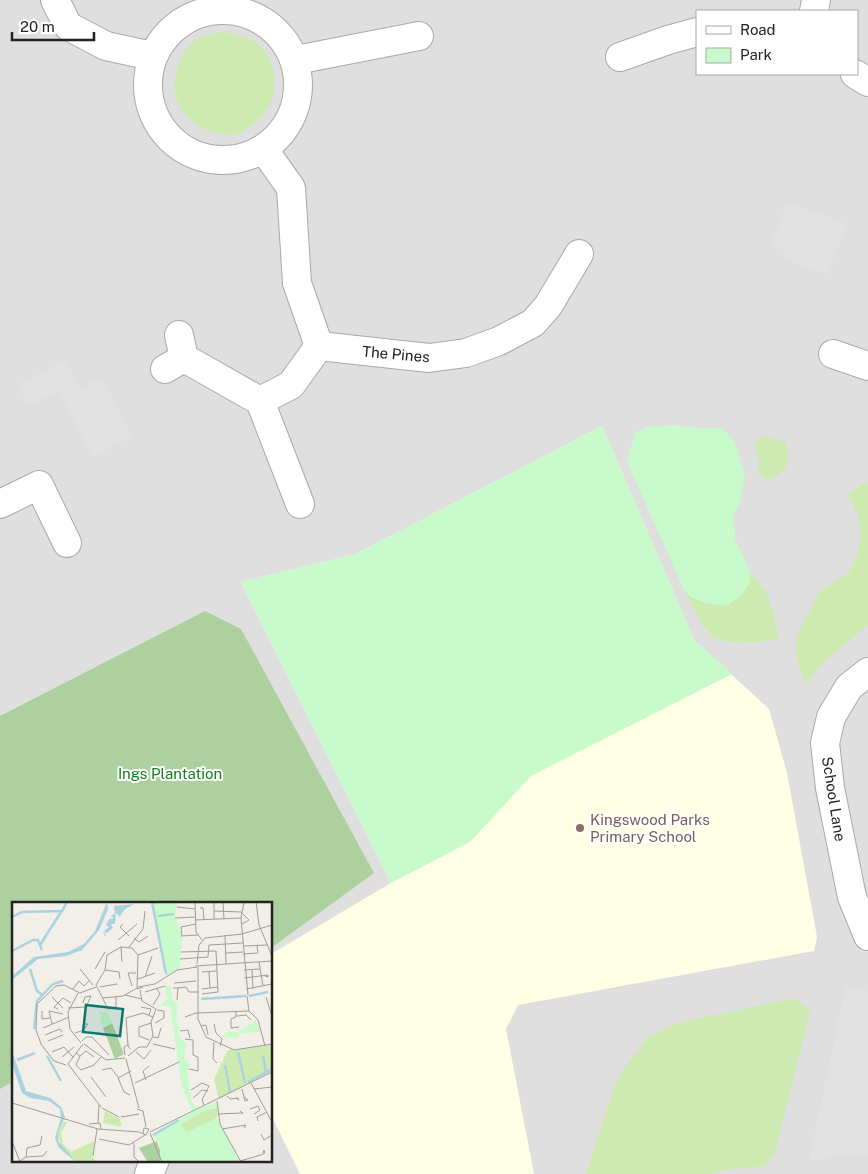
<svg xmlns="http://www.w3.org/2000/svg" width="868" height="1174" font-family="'Public Sans',sans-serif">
<rect width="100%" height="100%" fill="#f2efe9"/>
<path fill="#e0dfdf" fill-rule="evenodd" d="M0,0H868V1174H0ZM697,11H857V74H697ZM14,903H271V1160H14Z"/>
<path fill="#ffffe5" d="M602,426L694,640L769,709L787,773L817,937L814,951L518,1005L506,1029L534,1174H300L271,1115V954L391,883L241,582L356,554Z"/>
<path fill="#cdebb0" d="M220,32C249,35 268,43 274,75C275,83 275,93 271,101C266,115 251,129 236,134C230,136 220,134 214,132C181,123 165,92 180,61C189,40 199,36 220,32Z
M767,436L785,442C792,462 788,471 768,480L762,477L759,472V458L754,445L759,437Z
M864,483L868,484V625L826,660L805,683L797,661L796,637L819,592L849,572L858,554L861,533L857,514L848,495Z
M751,573L766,592L773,611L779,639C762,641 723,648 710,634C700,623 692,605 685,592C697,603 711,604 726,606L749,584Z
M795,998L810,1011L774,1156L764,1166L716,1171L709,1174H586L614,1087L625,1067L647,1038L676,1023Z"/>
<path fill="#add19e" d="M205,611L241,629L374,873L271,948V903H14V1081L0,1089V716Z"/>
<path fill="#c8facc" d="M669,425L700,428H722L735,442L745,476L740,502L733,516L735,539L751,573L749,584L741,596L726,606C711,604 697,603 685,592L627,462L635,432L648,427Z
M602,426L694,640L732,674L531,776L470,842L391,883L241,582L356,554Z"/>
<path fill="#e2e2e2" d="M787,203L847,224L827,275L782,258L784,251L771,245Z
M65,360L80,389L101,377L132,437L93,457L59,390L28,406L17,385Z
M846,986L868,991V1154L809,1160Z"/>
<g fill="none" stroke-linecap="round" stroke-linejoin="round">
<g stroke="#a9a9a9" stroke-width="30">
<path id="minor" d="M55,0L68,26L106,46L152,56
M148 85a75 75 0 1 1 150 0a75 75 0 1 1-150 0Z
M814,11L816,0
M620,57L668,40L697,32
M296,60L419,36
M855,74L868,82
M264,150L291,188L297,283L319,346
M833,354L868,366
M184,358L260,401L300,504
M165,369L184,358L179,335
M260,401L291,385L319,346L429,358L466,353L499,341L533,323L548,306L579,254
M0,504L39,485L67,543
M868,672L849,687L831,717L825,743L830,788L852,897L868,936
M149,1174L155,1160"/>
</g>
<use href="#minor" stroke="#fff" stroke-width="28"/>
</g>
<circle fill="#8d6e63" stroke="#fff" stroke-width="2" cx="580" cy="828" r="5"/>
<g text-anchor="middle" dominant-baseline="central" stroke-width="4" stroke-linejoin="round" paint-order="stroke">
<g font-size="15" fill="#222" stroke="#fff">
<text transform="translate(396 354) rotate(5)">The Pines</text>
<text transform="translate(834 799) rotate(81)">School Lane</text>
</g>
<g font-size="15" fill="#0c8416" stroke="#fff">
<text x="170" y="773">Ings Plantation</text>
</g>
<g font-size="15" fill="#785e54" stroke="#fff" text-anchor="start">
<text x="590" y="819">Kingswood Parks<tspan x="590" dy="17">Primary School</tspan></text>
</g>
</g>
<g transform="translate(12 902)">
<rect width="260" height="260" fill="#f2efe9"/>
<path d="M260,143V169L207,197L202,177L216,148ZM206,206L205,216L174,231L168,222L194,208ZM93,209L108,217L110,225L91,221ZM52,219L55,220L49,231L51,242L59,250L82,239V252L79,254L86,260H64L49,244L45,233Z" fill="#cdebb0"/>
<path d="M100,121L112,152L103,157L91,126ZM145,239L150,254L148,260H136L127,246Z" fill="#add19e"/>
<path d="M140,0H165L163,14L170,34L168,66L154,74ZM158,83L161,99L166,101L164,115L168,136L174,142L172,157L178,162L175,170L180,200L185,207L204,201L206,206L194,208L169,222L174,231L205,216L228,260H148V241L140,233L181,210L170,185L158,104H147L155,97L153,84ZM87,109L95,110L100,121L90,125ZM244,118L248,130L230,131L225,136L210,135L215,130H227Z" fill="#c8facc"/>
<path d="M95,0L96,7L87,28L70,48L54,54L26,57L0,78V74L22,55L56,50L72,42L83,29ZM122,2L112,8L108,15L104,11L103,22H99L101,26L95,31L92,29L94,34H93L91,30L97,25L94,23L97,17L102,16L99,14L103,11L102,4ZM0,149L14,189L38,196L49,205L53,215L46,231V239L64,260L47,246L43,236L49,216L48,207L37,199L18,196L10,191L0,162Z" fill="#aad3df"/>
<path fill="none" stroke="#aad3df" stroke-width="2.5" d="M140,0L154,72M146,14L162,12M0,15L10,10L50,9L55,0M28,43L49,10M0,49L21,38H26L30,48M18,67L25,89L30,93M237,94L256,90M189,97L234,94M22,127L25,99L41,82L51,79M226,150L233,181M35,154L49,179M251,154L254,170M5,158L23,151M213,163L218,190M236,180L260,167M141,233L167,218"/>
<path fill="none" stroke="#9f9d99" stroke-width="1" d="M183,0L184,30L190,38M202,0V17M211,0L212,17M232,0L229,16L236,93M244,0L247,23L260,54M165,5L183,7M188,6H191L192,18M202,9L229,10L237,18L230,22M163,16L183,15M183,18L229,16M111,22L108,25L117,34M213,33L214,62M169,34L186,33M170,34L169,25L184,22M122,36L127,40L136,34M106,38L125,22M231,44L256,43M109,45L110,60M117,45L131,27L133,9M169,50L204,49L206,90L190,92M214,51L231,50M231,52L246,51L245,44M126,53L146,46M168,57L196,55L197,43L231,41M247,60L251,84M185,62L187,43L193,36L230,32L260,23M183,64L260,59M186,65V117L194,135L222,148L260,142M68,67L81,83M83,67L93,50M93,68L107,70L108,77M232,68L248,67M240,68L241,87M190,70L205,69M197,70L198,86M133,75L140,54M232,76L256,73V75L253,74M126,77L143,71M162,81L184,79M120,84L116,71H124M88,85L105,82M126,85L143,82L165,68L185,65M161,86H166L165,98M166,86L174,85L177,90H186M61,87L67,79L72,84L78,78M190,87L206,85M234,87L260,82M133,90L153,84M66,91L56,110L58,127L69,141M113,93L130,97M104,94V105L96,107L84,83L93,68L95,53L109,45L120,46L126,53L125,87L131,85M235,94L237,109M40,95L51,106M254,95L260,114M91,96L111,94L125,86M141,103L148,92L145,87M129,105L139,107L137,113M56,106L74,105L79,94L73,95L71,101M46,107L42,105L51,96L59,101M30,109V117L38,116M224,110V115L219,117V126L227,125M225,114L234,113L239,118M173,115L184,111L237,109L246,118L253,144M143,121L152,116V109L145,108M40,122L37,109L51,112M202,122L204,131L210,137L208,144M189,124L194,123L196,133M31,126L57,115M168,129L176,128L178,136M63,131L72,128L73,122H76L73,126M33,133L48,127L50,130M141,135L146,136L149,126M173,137L181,138V153L186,155V169L177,167M137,138L127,134V125L139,121M36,139L51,133M70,139L74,135H80L97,153M202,140L201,157L205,161M72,142L94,158L113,156M141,142L163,147M116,143L114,116L131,111L141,115M40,150L52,145L61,155M124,150L132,157L139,148M64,151L68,154L64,163L69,168L82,163L89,155M113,153L112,145L116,143L118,147M68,154L74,149L82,155M116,154L127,145H135L141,134L139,120L144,107L130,99L128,88M50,155L62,145M114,157L127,206M56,162L89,205M56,162L71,142M54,163L42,159L29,142L24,128L25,102L44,84L52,83L68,91L84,85M90,168L99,166L106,175M79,175L94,195M134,178L131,169L137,164M123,181L167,160M239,181L260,220M230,187L233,199L236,198L232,195M242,187L260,185M179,188L190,181L197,184L190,198L192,203M118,193L112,190L106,176L119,169M215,194L218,197L226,196L227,198L224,196M181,196L190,188L196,189M205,199L208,222L229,260M0,201L86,227L127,230L134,233L137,227L132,226L131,232M90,206L107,215M125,207L131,209L134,225M238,207L246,204L248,208L242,212M206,212L231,211L228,209M109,215L127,212M246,219L245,215L255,210M86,221L87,203M77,222L88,221L89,227M210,227L234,223L232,226M138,230L260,170M138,231L150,260M249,232L252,238L260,233M87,237L117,243L133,233M0,239L8,260M122,241V255L127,260M81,254L85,227M14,255L31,254L35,249M8,259L14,255L15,246L28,243L30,234M228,259L249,253L253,251L252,248L251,251"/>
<path fill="#0f766e" fill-opacity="0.15" stroke="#0f766e" stroke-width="2.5" d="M74,103L111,107L108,134L71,130Z"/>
<rect width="260" height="260" fill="none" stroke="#222" stroke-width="2.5"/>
</g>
<rect x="696" y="10" width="162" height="65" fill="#ffffff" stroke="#a7a7a7"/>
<rect x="706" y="26" width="25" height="8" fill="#ffffff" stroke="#a7a7a7"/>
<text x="740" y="35" font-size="15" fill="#222222">Road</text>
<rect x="706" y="48" width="25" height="15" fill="#c8facc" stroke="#a7a7a7"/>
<text x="740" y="60" font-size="15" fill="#222222">Park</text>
<path d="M12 32v8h82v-8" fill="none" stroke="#222222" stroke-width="2.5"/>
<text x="20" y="32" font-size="15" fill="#222222" stroke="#ffffff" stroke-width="4" paint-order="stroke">20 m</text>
</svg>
